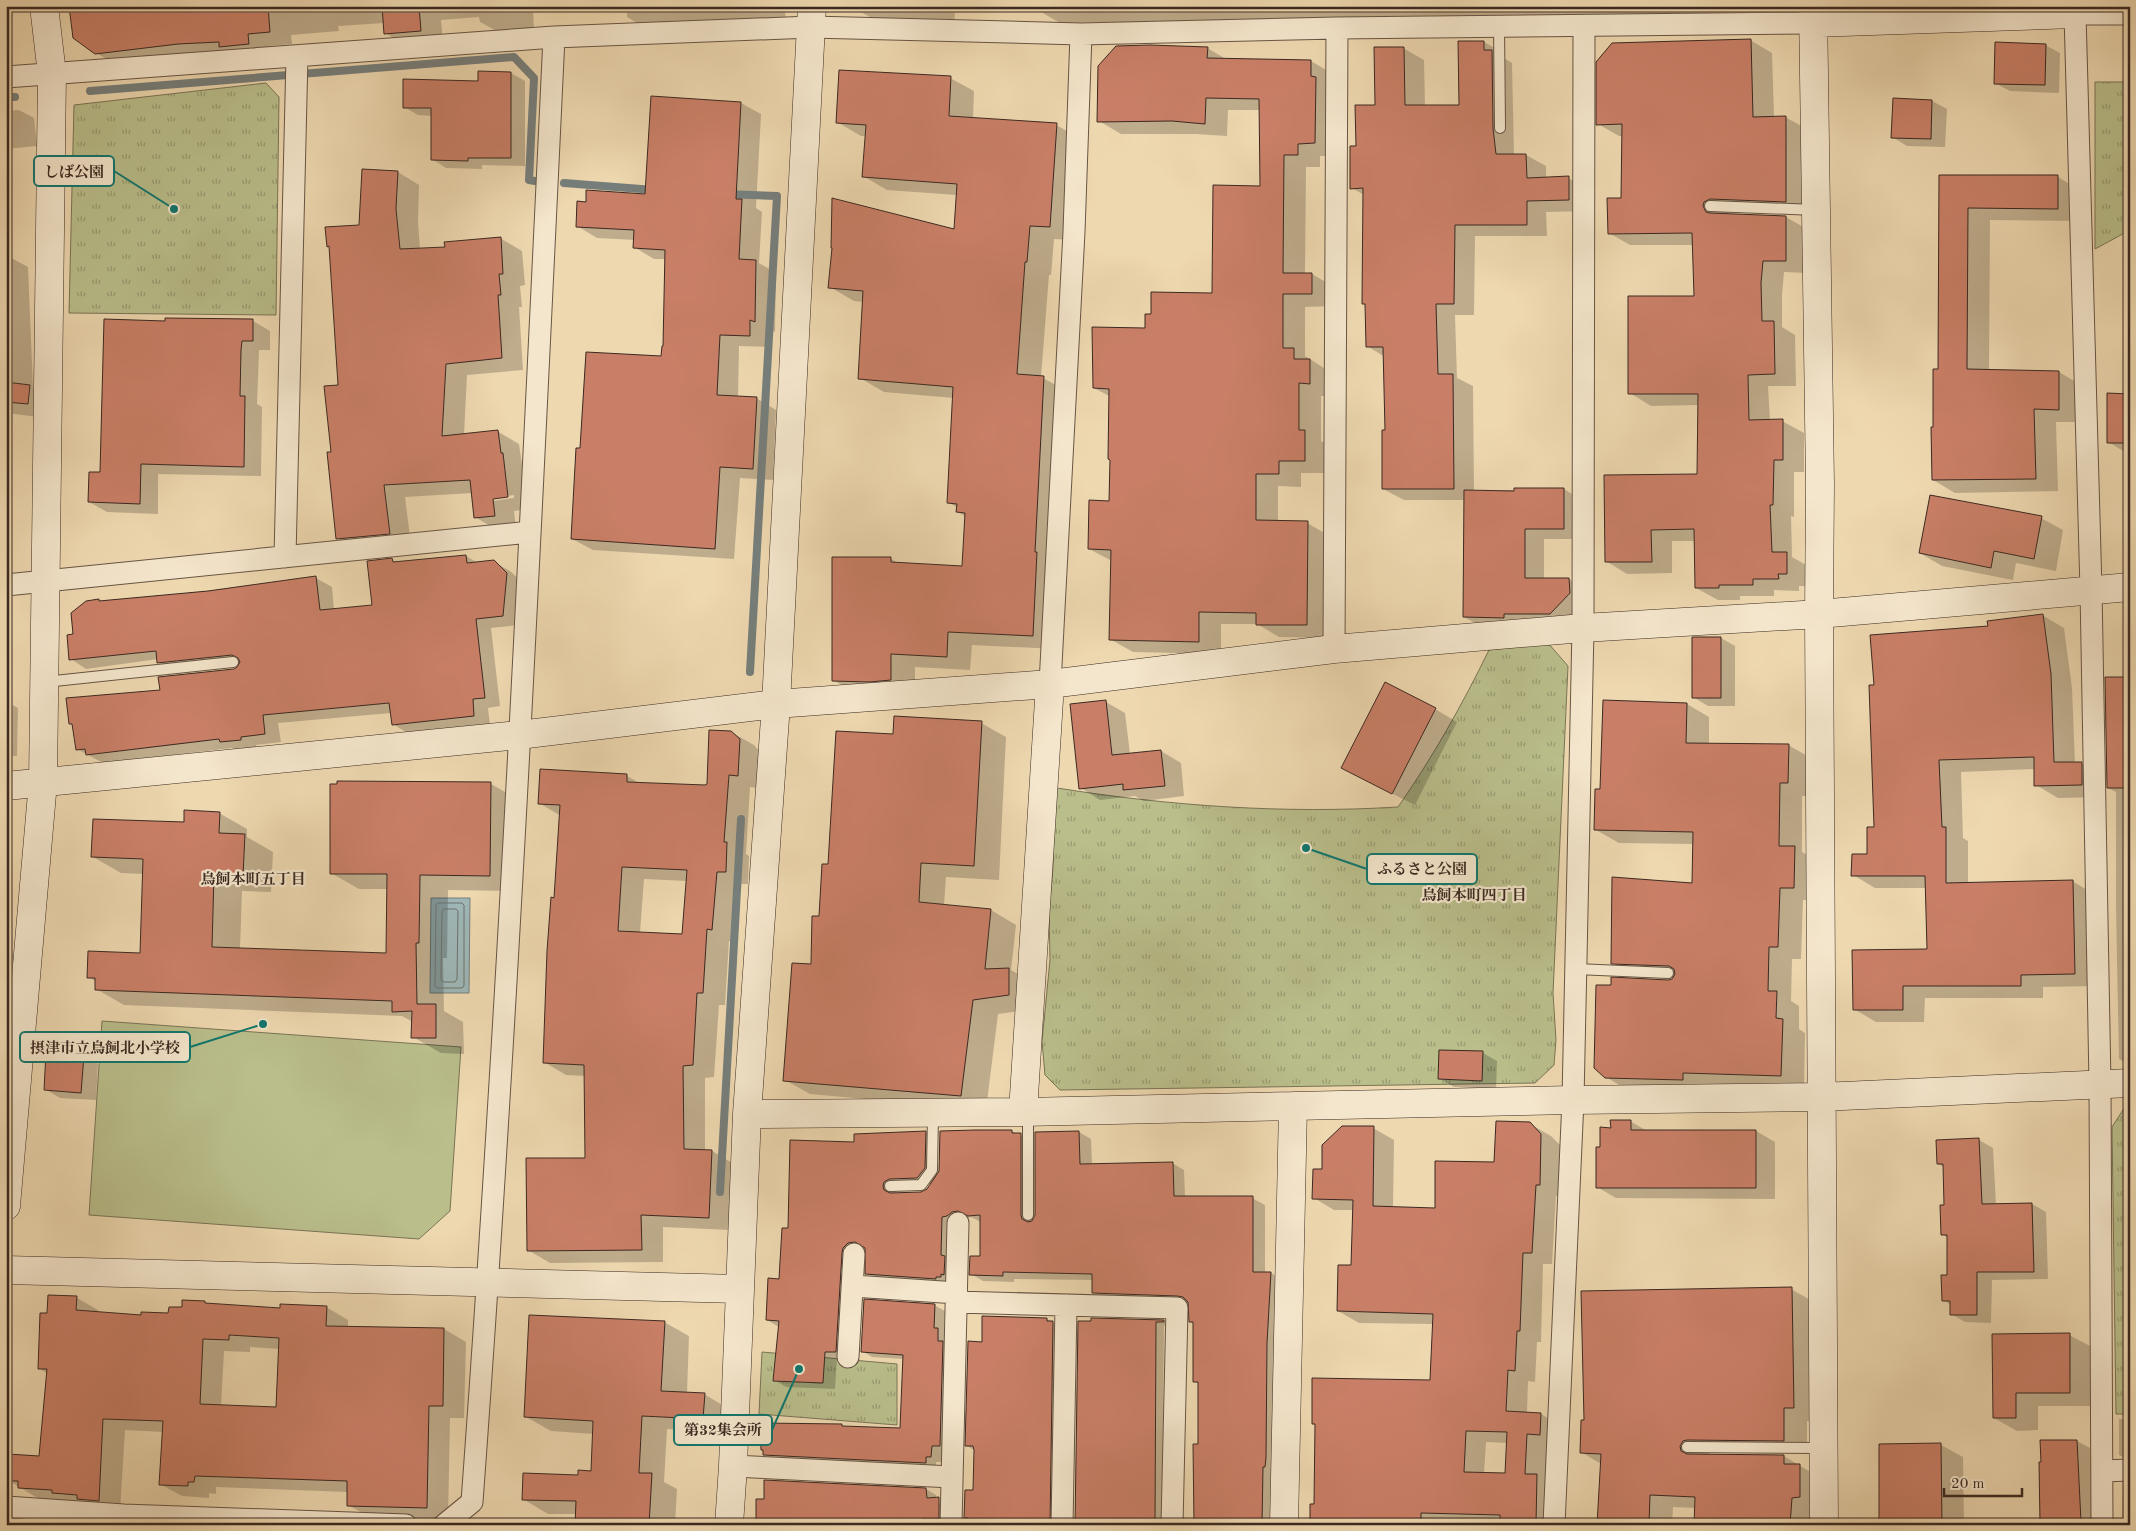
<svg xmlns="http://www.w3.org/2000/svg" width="2136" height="1531" font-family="'Old Standard TT','Noto Serif JP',serif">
<defs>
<pattern id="park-tufts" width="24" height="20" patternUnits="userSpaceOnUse" patternTransform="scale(1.25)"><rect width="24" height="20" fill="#b9be8b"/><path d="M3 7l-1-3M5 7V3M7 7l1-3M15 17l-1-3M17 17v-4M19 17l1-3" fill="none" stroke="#989a71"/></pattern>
</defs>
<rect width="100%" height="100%" fill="#eed8b0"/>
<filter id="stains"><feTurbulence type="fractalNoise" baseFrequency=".004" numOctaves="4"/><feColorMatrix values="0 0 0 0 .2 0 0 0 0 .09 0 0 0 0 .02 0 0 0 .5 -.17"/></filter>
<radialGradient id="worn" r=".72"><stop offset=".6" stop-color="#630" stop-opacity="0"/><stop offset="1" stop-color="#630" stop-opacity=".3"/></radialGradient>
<path fill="url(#park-tufts)" stroke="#7a7456" d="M2095,82H2130V230L2095,249Z
M266,83L279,97L276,315L69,313L74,105Z
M1548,643L1568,666L1553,993L1556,1040L1554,1065L1535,1083L1060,1090L1045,1075L1042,1041L1050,960L1049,909L1053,868L1054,818L1057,788C1170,806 1284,814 1398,807C1433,757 1462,705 1489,650Z
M2130,1099V1414H2116L2112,1127Z
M762,1352L897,1364V1425L759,1414Z"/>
<path fill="#b9be8b" stroke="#7a7456" d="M102,1021L461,1047L450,1211L419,1239L89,1215Z"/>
<path fill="#9eb7b7" stroke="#767e7b" d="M431,898H470L469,993H430Z"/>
<path fill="#0003" fill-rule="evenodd" d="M70,6H533L534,33L502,34L480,22L479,17L441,20L443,43L407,46L385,33L384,23L338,26L339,31L291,35L292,44L269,46L270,57L119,66L96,53Z
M627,6H797V11H785L786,27L649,30L627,17Z
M861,6H955L954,31L891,29L861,12Z
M1031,6H1770V9L1747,10V15L1060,23Z
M1750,40L1772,53L1774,117H1785L1807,129V214L1732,211L1724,215L1786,217L1807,229V273L1784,272L1782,295V327L1795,335L1796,386H1768L1770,421H1782L1804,433V472H1794V517L1791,516L1792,557L1808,566V586H1799V591L1774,590V596H1740V600H1718L1696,588V541H1672V573L1627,574L1606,561L1698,475L1699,405L1651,406L1630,393L1695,297L1694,245H1630L1609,233L1623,199V136H1619L1598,124Z
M1484,42L1504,53V58L1512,63L1514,155H1526L1546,166V178H1568L1588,189L1589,211L1546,212L1547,236H1475L1474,315H1455L1457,378L1473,386L1474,491L1564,489L1583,501V539H1544V579H1569L1588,591L1570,625L1484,628L1464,617L1465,500H1404L1383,489L1386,431L1385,357L1367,346L1364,195L1352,188L1357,148L1403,48L1424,60L1425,107H1460Z
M2045,45L2060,53L2059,93L2010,91L1995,83Z
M1207,48L1226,59L1311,61L1333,74L1337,156H1320V167H1306L1305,274H1312L1334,287V306L1305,307V356L1332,373L1331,396H1321V441L1327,444V473H1301V487L1278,486V522L1307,523L1330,536L1329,638L1279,637L1257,624H1221V654L1133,652L1110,639L1112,561L1089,549L1110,502L1111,397L1094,388L1146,329L1152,316L1214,294L1261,187V110H1228L1227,136L1195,134H1121L1099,121Z
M511,73L525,81V166L482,165V169L446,168L432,159L433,116L418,115L404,107Z
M950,78L974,91L973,119L1056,125L1080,138L1073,240L1054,239L1051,275H1049L1041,377L1067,391L1056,649L972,645L970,670L915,667V693L857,694L833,680L834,558L891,559L900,564L964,567L966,517L958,512V508L948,502L954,398L884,392L860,378L864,302L854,301L830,287L955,230L957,195L887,190L863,176L866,136H861L837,122Z
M652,97L741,103L761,114L756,208L762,212L759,263L776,273L775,332L770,330V347L739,346L738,397L756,398L776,410L773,480L740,478L734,559L593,550L572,539L581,449L663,357L665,348L666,259H654L634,247L635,240L597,238L577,226L587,203L646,195Z
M1932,101L1947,109L1945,147L1907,146L1892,137Z
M19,110L34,118L37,146L6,149V111Z
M398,172L419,185L418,222L420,250L446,248L500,238L522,251L525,285L520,286L522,307H519L523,370L467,375L464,435L497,431L519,444L522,465L524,466L529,509L514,511L516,528L497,530L475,517L472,493L405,497L411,545L359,551L337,538L333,453L339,386L331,248L328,246L360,226ZM514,495V498L492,501V498Z
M1940,176L2058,177L2080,190V221L1990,220L1989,371L2059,372L2081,385V422H2056L2058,491L1955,493L1933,480L1934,428L1939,370Z
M6,255L28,267L33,388L57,401L55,419L6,413Z
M253,321L270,331V350H259L257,404L262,407L261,476L158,474V514L107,512L89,502L166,322Z
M2130,395V455L2108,442Z
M2041,518L2063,530L2056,571L2016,563L2013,580L1942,566L1920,553Z
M466,556L478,563L494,562L510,571L523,583L518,625L491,628L500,706L488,708L490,725L409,734L393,724L391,713L278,723L281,742L256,745L257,748L237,751L232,748L103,763L77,749L74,725L70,723L161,691L234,670L243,664L174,672L158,662V659L86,669L71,659L75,635L99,601L102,602L208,592L316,578L332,587L334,610L373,606L392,560L398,563Z
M2042,615L2064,628L2072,688L2075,763H2081L2103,776L2104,797L2058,798L2036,785L2035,769L1961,772L1963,838L1968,841V884L2072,881L2094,894L2096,986L2043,987V998H1925L1924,1022H1876L1854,1009L1928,950L1926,888H1875L1853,875L1869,856L1875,828L1876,686L1989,627Z
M1721,638L1735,646V706H1708L1693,697Z
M2130,678V1065L2119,1059L2116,908V792L2108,788Z
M1106,702L1125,713L1130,754L1161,751L1181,763L1184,796L1144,801L1135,796L1100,800L1081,788Z
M11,704L18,708L17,756H11V764H6V705Z
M1687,704L1709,717V744L1788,745L1811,758V796H1802V852L1817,861V900H1803L1801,959H1792L1791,1001L1799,1006V1029L1805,1033L1804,1088L1629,1091L1606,1077L1668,981L1677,978L1635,976L1613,963L1693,884L1694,844L1619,843L1596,830L1601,790Z
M1435,709L1457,722L1415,805L1365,780Z
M981,723L1006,737L999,880L946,877L944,905L991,910L1016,925L1011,970L1034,983V1009L998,1014L986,1110L810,1094L785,1080L813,965L830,866L895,735Z
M731,732L754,745L761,753L759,788L750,787L746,854L749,856L748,884H739L734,942L729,941L725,1005H719L714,1077L705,1078V1151H712L734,1164L731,1230L663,1227V1262L550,1263L528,1250L586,1159V1076L566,1075L544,1062L561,816L539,803L627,776L641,784L708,785ZM644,879L687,881L683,936L640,933Z
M491,784L519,800L518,891L448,890L447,958H443L444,1011L463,1022L464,1054L441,1053L413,1037V1022L402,1016L124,1005L96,989V982L89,977L141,954L144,874L121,873L93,857L219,813L247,829V837L273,852L271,892L242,891L240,949L387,955L388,889H359L331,873Z
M6,952L35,966L30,1024L6,1021Z
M1483,1053L1497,1061L1496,1089L1454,1087L1439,1078Z
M84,1056L98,1064L96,1100L60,1098L45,1089Z
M1630,1121L1647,1131H1756L1775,1142V1199L1616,1198L1597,1187L1601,1148L1612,1129Z
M1530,1124L1551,1136L1561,1146L1560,1196H1556L1552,1264H1543L1541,1342H1537L1535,1382L1528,1381L1527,1413L1541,1414L1561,1426L1560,1446L1547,1445L1545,1480L1555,1525H1311L1316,1505V1425L1313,1423L1432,1382L1434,1324L1359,1323L1338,1311L1352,1267L1354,1210H1334L1314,1198L1323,1170L1373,1128L1394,1140L1393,1208L1436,1210L1496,1163ZM1486,1442L1508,1443L1506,1475L1484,1474Z
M1011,1131L1033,1141V1221L1079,1132L1091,1139L1092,1165L1172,1163L1184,1170L1185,1197L1252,1198L1265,1205V1273H1271L1283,1280L1274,1525H1194L1200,1446L1199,1384L1194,1381L1195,1324L1190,1322L1189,1303L1105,1299L1093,1292V1280L1014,1279V1282L983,1281L971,1274L982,1258L981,1222L971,1217L964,1219L948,1283L879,1281L867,1274L866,1248L861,1249L848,1358H837L835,1389L786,1387L774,1380L779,1327L767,1320L780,1280L789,1229L856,1144L926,1132L938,1139L937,1176ZM931,1184L927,1190L922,1193L895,1194L896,1189L902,1185Z
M1979,1140L1993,1148L1996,1205L2032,1204L2046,1212L2048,1279L1992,1280L1991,1323L1965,1322L1951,1314V1305L1943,1300L1948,1276V1238L1942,1234L1946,1206L1944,1167L1938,1164Z
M1791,1289L1814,1302L1816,1421H1807V1453H1711L1706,1455L1784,1456L1822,1479L1815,1525H1695L1696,1508L1673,1507L1672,1525H1599L1601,1464L1581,1452Z
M77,1298L98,1310V1313L142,1316L169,1315L204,1302L208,1305L281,1309L326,1307L348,1320V1327L444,1329L466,1342L464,1418H450L448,1519L370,1517L348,1505V1492L216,1487V1494L209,1493V1498L182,1496L160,1484L163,1432L125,1430L120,1512L41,1500L19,1487L8,1480L41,1457L48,1374L39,1368L48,1314ZM250,1347L280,1349L277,1408L221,1406L224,1351L250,1352Z
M934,1305L945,1311L944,1332L948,1335L950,1451H942L941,1462H936V1468L775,1460L764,1454V1451L762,1449L841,1425L845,1427L902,1429L904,1359L872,1357L862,1351Z
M1047,1319L1063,1328L1054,1525H972L975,1492L974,1450L967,1446L983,1343Z
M1164,1321L1172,1326H1164L1162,1525H1081L1093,1322Z
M664,1322L689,1336L687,1393L704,1394L729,1409L728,1433L667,1429L664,1482L677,1489L675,1525H577V1514H548L523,1499L592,1472L594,1434L551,1431L526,1417Z
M1994,1335H2069L2092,1347V1406H2038V1430L2017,1431L1994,1418Z
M2119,1419H2130V1461L2119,1455Z
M2077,1441L2090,1448L2093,1525H2041L2040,1463Z
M1941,1445L1963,1457L1964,1525H1881Z
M2130,1483V1525H2122L2123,1484Z
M926,1489L936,1495V1502L940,1504V1525H756Z"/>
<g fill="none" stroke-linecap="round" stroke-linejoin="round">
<path stroke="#6c706c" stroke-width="1" d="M438,903H462L464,905V986L462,988H437L435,986L436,905Z
M444,909H456L458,911L457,979L455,982H444L441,980L442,912Z"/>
<path stroke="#767e7b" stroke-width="8" d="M90,91L514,57L534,78L529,180L535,181
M6,97H15
M564,183L654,190
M726,194L777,196L750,672
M720,1192L741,819"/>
</g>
<path fill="#c97f67" stroke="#3b2921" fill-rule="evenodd" d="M69,6H268L270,32L248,34L249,44L219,47V42L178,44L95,54L73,38Z
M382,6H419L421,31L384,34Z
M1751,39L1753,117L1786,116V202L1710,199L1704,202L1703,206L1706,212L1710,213L1786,216V261H1763L1761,283L1762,321H1774L1775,374L1748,375L1749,420L1783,419V460H1774L1773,505H1770L1772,552H1787V574H1778L1779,579H1753V585H1719V588H1695L1694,529L1651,530L1652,562H1605L1604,475L1697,474L1698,394H1628V296H1694L1692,233L1608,234L1607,198H1621L1622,124L1596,125V62L1612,43Z
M1458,41H1484V50H1492L1493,128L1496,154H1526L1527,178L1569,176V200L1527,201V225H1455L1454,304H1436L1438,374H1453L1454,489H1382V430H1385L1383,347H1366L1365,304H1362L1363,188L1350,189V146H1356L1355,105H1375L1374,47H1404L1405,105H1459Z
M1995,42L2046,44L2045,85L1994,84Z
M1150,45L1208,47L1207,58L1311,60V76L1316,77L1315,143L1298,144V155H1284L1283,273H1312V294H1283V348H1294V359H1310V384L1299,383V430H1305V461H1279V474H1256V520L1308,521L1307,625H1256V613L1199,612V642L1109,640L1111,550L1088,549L1089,500L1109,501L1110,460L1108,459L1109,389L1093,388L1092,327L1145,328V314H1151V292L1212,293L1213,185L1260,186L1259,99L1206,98L1205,124L1172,121L1097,122L1098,66L1116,46Z
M839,70L951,76L949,116L1057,123L1050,227L1030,226L1027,262H1025L1017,374L1044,376L1035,552H1037L1033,636L948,632L947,657L891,654V680L870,682L832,681V557H891V562L962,566L965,513L956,512L957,504L947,503L953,387L858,379L863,291L828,288L832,248H831L832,198L954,229L957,184L862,177L866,125L836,123Z
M478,71L511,72V158H468V161L431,160V108H403V79L478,81Z
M651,96L741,102L736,199H742L739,259L756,260L755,322L750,320V336L720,335L717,395L757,397L753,469L720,467L715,549L571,539L576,448H580L586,352L661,356L662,346H663L665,250L633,248L634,230L576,227L577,201L586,202V190L645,194Z
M1893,98L1932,100L1931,139L1891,138Z
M362,169L398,171L396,209L400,249L445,247L444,242L501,237L503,274H499L501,295H498L502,358L446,364L442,436L498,430L501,453H503L508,497L493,499L495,516L474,518L470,480L384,485L390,534L336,539L327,452H331L324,386L338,385L329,246L327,247L325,227L359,225Z
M1939,175H2058V209L1968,208L1967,369L2059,371V410L2034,409L2036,479L1932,480L1931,427H1933V369H1938Z
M165,318L253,319V341H242L241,350L240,396H245L244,467L141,464L140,504L88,502L89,472H100L104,319L165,321Z
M6,382L30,385L28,404L6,402Z
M2107,393L2130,394V443H2107Z
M1514,488H1564V529H1525V578H1569L1570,593L1550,614H1504V618L1463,617L1464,490L1514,491Z
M1930,495L2042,516L2034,559L1994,551L1991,568L1919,553Z
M466,555L467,563L494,560L507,573L503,616L476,619L485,698L473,699L474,716L392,725L389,703L263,715L265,734L241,737V740L220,742L219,739L86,755L85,749L76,750L72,724H69L66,698L160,690L158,677L234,669L237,667L240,662L238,658L232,655L157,663L156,651L69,660L67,635L73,634L71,613L86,601L99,599V601L208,591L316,576L320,610L372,605L367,561L392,558L393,562Z
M2043,614L2051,674L2054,762H2082V785L2034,786V757L1939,760L1942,827H1946V883L2073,880L2075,974L2021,975V986H1903V1010H1853L1852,950L1927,949L1925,876H1851L1852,854H1867V827H1874L1869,685H1874L1870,635L1988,626L1987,621Z
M1692,637H1721V698H1692Z
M2105,677H2130V788H2107Z
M1385,682L1436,708L1392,794L1341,768Z
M1106,700L1112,755L1161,750L1165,786L1123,790V784L1079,789L1070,704Z
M1603,700L1687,703L1686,743L1789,744L1788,783H1780L1779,846H1795L1794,888H1780L1778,947H1769L1768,991H1777L1776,1018L1783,1019L1781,1076L1683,1073V1080L1605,1078L1594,1068L1596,985H1611V977L1668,980L1672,979L1675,974L1674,969L1669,966L1611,964L1612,877L1692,883L1693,832L1594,830L1595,789H1600Z
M894,716L982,721L974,866L921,863L919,902L991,909L985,969L1009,968V995L973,1000L961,1096L783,1081L792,963L811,964L812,916H819L822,864H828L836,731L893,734Z
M709,730L731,731L740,739L738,776L729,775L724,842H727L726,872H717L712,930L707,929L703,993H697L693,1065L683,1066L684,1149L712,1150L709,1218L641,1215L642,1250L527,1251L526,1158H585L584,1065L543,1063L547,951L551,897L554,898L560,805L538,804L540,769L627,774V782L705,785L707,784ZM622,867L687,870L682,934L618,931Z
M337,781L491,782L490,876L420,875L419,943H416L417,1004H436V1038H411L412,1011L392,1012V1001L95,990V978H87L88,951L140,953L143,859L91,857L93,819L184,822V810L220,812L219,833L245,834L243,876L214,875L212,947L386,953L387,874H330V784H337Z
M1439,1050L1483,1051L1482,1081L1438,1079Z
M46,1052L84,1055L81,1093L44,1090Z
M1610,1120H1631V1130H1756V1188H1596V1147H1600V1127L1611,1128Z
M1496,1121L1530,1122L1541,1134L1540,1185H1536L1532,1253H1523L1520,1331H1517L1515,1371L1508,1370L1506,1411L1541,1413L1540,1435L1527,1434L1525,1474H1537L1536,1524L1500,1523V1515L1421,1513V1525H1310V1504H1314L1315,1424H1312V1378L1430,1380L1433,1314L1337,1311L1338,1265H1351L1353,1200L1312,1199L1313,1169H1322V1145L1342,1126H1374L1373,1206L1435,1208V1161L1494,1162ZM1466,1431L1507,1432L1505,1473L1464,1472Z
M975,1130H1012V1133H1021V1215L1022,1219L1028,1222L1032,1221L1035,1215V1132L1079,1131L1080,1164L1173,1162L1174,1196H1253V1272H1271L1267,1343L1266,1458L1265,1467H1263L1262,1525H1194L1193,1444H1198V1382H1193V1322H1189L1188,1302L1183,1297L1177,1296L1092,1293V1274L1003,1272V1276L969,1275L970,1256H980V1215L968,1216L958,1211L952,1212L947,1216L942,1217L941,1255L945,1256L944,1275L941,1274V1277H936V1279L865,1274V1248L855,1242L848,1243L843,1248L842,1253L836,1352H825L823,1383L773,1381L779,1321L766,1320L768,1278L779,1279L782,1228H788L790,1140L854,1142V1134L926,1131L925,1168L917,1178L889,1179L884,1182L883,1186L884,1190L890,1193L921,1192L927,1189L939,1171L940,1131Z
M1979,1138L1982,1204L2032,1203L2034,1272H1977V1315H1950V1301H1942L1941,1275H1947V1235H1941L1940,1205H1944L1943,1164H1937L1936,1140Z
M1792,1287L1794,1408H1784V1441L1687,1440L1683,1441L1680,1446L1681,1451L1687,1454L1784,1455V1464H1800V1497L1792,1498L1790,1525H1694L1695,1497L1650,1495L1649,1525H1597L1601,1454L1580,1453L1581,1420H1584L1581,1291Z
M48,1295L77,1296L76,1310L141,1315V1312L168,1313L169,1307H182V1300L205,1301V1303L280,1308V1304L327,1306L326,1326L444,1328L443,1406H429L427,1508L347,1506V1481L195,1476L194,1482H188V1486L159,1485L163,1421L103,1419L99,1501L77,1499V1495L52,1493V1490L18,1488V1481H7L8,1454L39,1456L47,1369H38L40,1313H47ZM229,1335L279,1338L276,1407L200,1404L203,1339L229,1340Z
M864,1299L935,1304L934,1328H938V1341H943L940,1446H932L931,1457H926V1463L763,1455V1450H761L760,1423L842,1424V1426L900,1428L903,1355L861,1352Z
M529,1315L665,1321L661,1391L705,1393L703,1419L642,1416L639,1473H652L649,1525H575L576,1501L522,1500L523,1473L578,1475V1470L591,1471L593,1421L524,1417Z
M982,1316L1047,1318V1321H1053L1050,1525H968V1518H964L965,1490H973L974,1450L973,1446H965L968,1341L982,1342Z
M1091,1318L1164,1320V1322H1156L1155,1525H1075L1078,1321H1091Z
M2070,1333V1393H2016V1418H1993L1992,1334Z
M2040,1440H2077L2081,1522L2040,1523L2039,1462H2041Z
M1941,1443L1942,1525H1879V1444Z
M764,1480L926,1488L927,1498L939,1497V1519H922V1525H756V1499H764Z"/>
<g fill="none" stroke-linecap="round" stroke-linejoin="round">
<g stroke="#685545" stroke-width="12">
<path id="lane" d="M1499,26L1500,128
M1710,206L1816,210
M45,682L233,662
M1576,969L1668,973
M1028,1113V1215
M890,1186L921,1185L932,1170L933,1114
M1687,1447L1821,1448"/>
</g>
<g stroke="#685545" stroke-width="23">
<path id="street" d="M6,77L554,37L811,27L1081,34L1337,28L1813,23
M285,557L297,56
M6,585L530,532
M1334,649L1337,28
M1050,684L1074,232L1081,34
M853,1286L957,1293
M956,1302L1177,1308L1172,1525
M848,1357L854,1254
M733,1466L952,1477
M2102,1471L2130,1470
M6,1507L124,1515L406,1525
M444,1525L472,1502C508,1014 531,525 554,37
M951,1525L958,1223
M1062,1525L1066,1305
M1554,1525L1573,1100L1583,628L1584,26
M2102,1525L2100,1084L2091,590L2075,14H2130"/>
</g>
<g stroke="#3b2921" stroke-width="29">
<path id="secondary" d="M1813,6L1820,484L1819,614L1824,1525
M1813,23L2075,14
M6,786L519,735L776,704L1050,684L1334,649L1583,628L1819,614L2130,587
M1023,1112L1050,684
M747,1114L1023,1112L1573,1100L1821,1097L2130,1083
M6,1206L43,782L52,74L44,6
M6,1270L739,1289
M729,1525L733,1466L747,1114L776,704L812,6
M1284,1525L1293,1106"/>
</g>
<use href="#lane" stroke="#f4e6cc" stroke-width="10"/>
<use href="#street" stroke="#f4e6cc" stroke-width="21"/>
<use href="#secondary" stroke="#f4e6cc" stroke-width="28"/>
</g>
<g text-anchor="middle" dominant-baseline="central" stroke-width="4.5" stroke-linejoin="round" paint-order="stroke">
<g font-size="15" font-weight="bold" fill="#3b2921" stroke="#f4e6cc">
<text x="253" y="880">鳥飼本町五丁目</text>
<text x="1474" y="896">鳥飼本町四丁目</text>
</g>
</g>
<path fill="none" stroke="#0f766e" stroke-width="2" d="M174 209L114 171M1306 848L1367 869M263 1024L190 1047M799 1369L772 1430"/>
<g fill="#0f766e" stroke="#f4e6cc" stroke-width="2">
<circle cx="174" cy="209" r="5"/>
<circle cx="1306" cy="848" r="5"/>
<circle cx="263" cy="1024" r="5"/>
<circle cx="799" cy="1369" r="5"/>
</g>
<g fill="#f4e6cc" stroke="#0f766e" stroke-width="2">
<rect x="34" y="156" width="80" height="30" rx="5"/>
<rect x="1367" y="854" width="110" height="30" rx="5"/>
<rect x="20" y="1032" width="170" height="30" rx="5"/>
<rect x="674" y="1415" width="98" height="30" rx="5"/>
</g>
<g font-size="15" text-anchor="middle" font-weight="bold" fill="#3b2921">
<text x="74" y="177">しば公園</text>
<text x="1422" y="874">ふるさと公園</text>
<text x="105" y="1053">摂津市立鳥飼北小学校</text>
<text x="723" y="1435">第32集会所</text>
</g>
<rect width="2136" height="1531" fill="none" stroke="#eed8b0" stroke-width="25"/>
<rect x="8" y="8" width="2121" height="1516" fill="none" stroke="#3b2921" stroke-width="2.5"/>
<rect x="12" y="12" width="2111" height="1506" fill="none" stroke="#3b2921"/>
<path d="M1944 1488v8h78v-8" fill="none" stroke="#3b2921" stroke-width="2.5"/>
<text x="1951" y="1488" font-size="15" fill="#3b2921" stroke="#f4e6cc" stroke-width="4" paint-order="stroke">20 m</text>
<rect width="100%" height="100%" filter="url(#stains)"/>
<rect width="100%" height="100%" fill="url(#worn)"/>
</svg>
